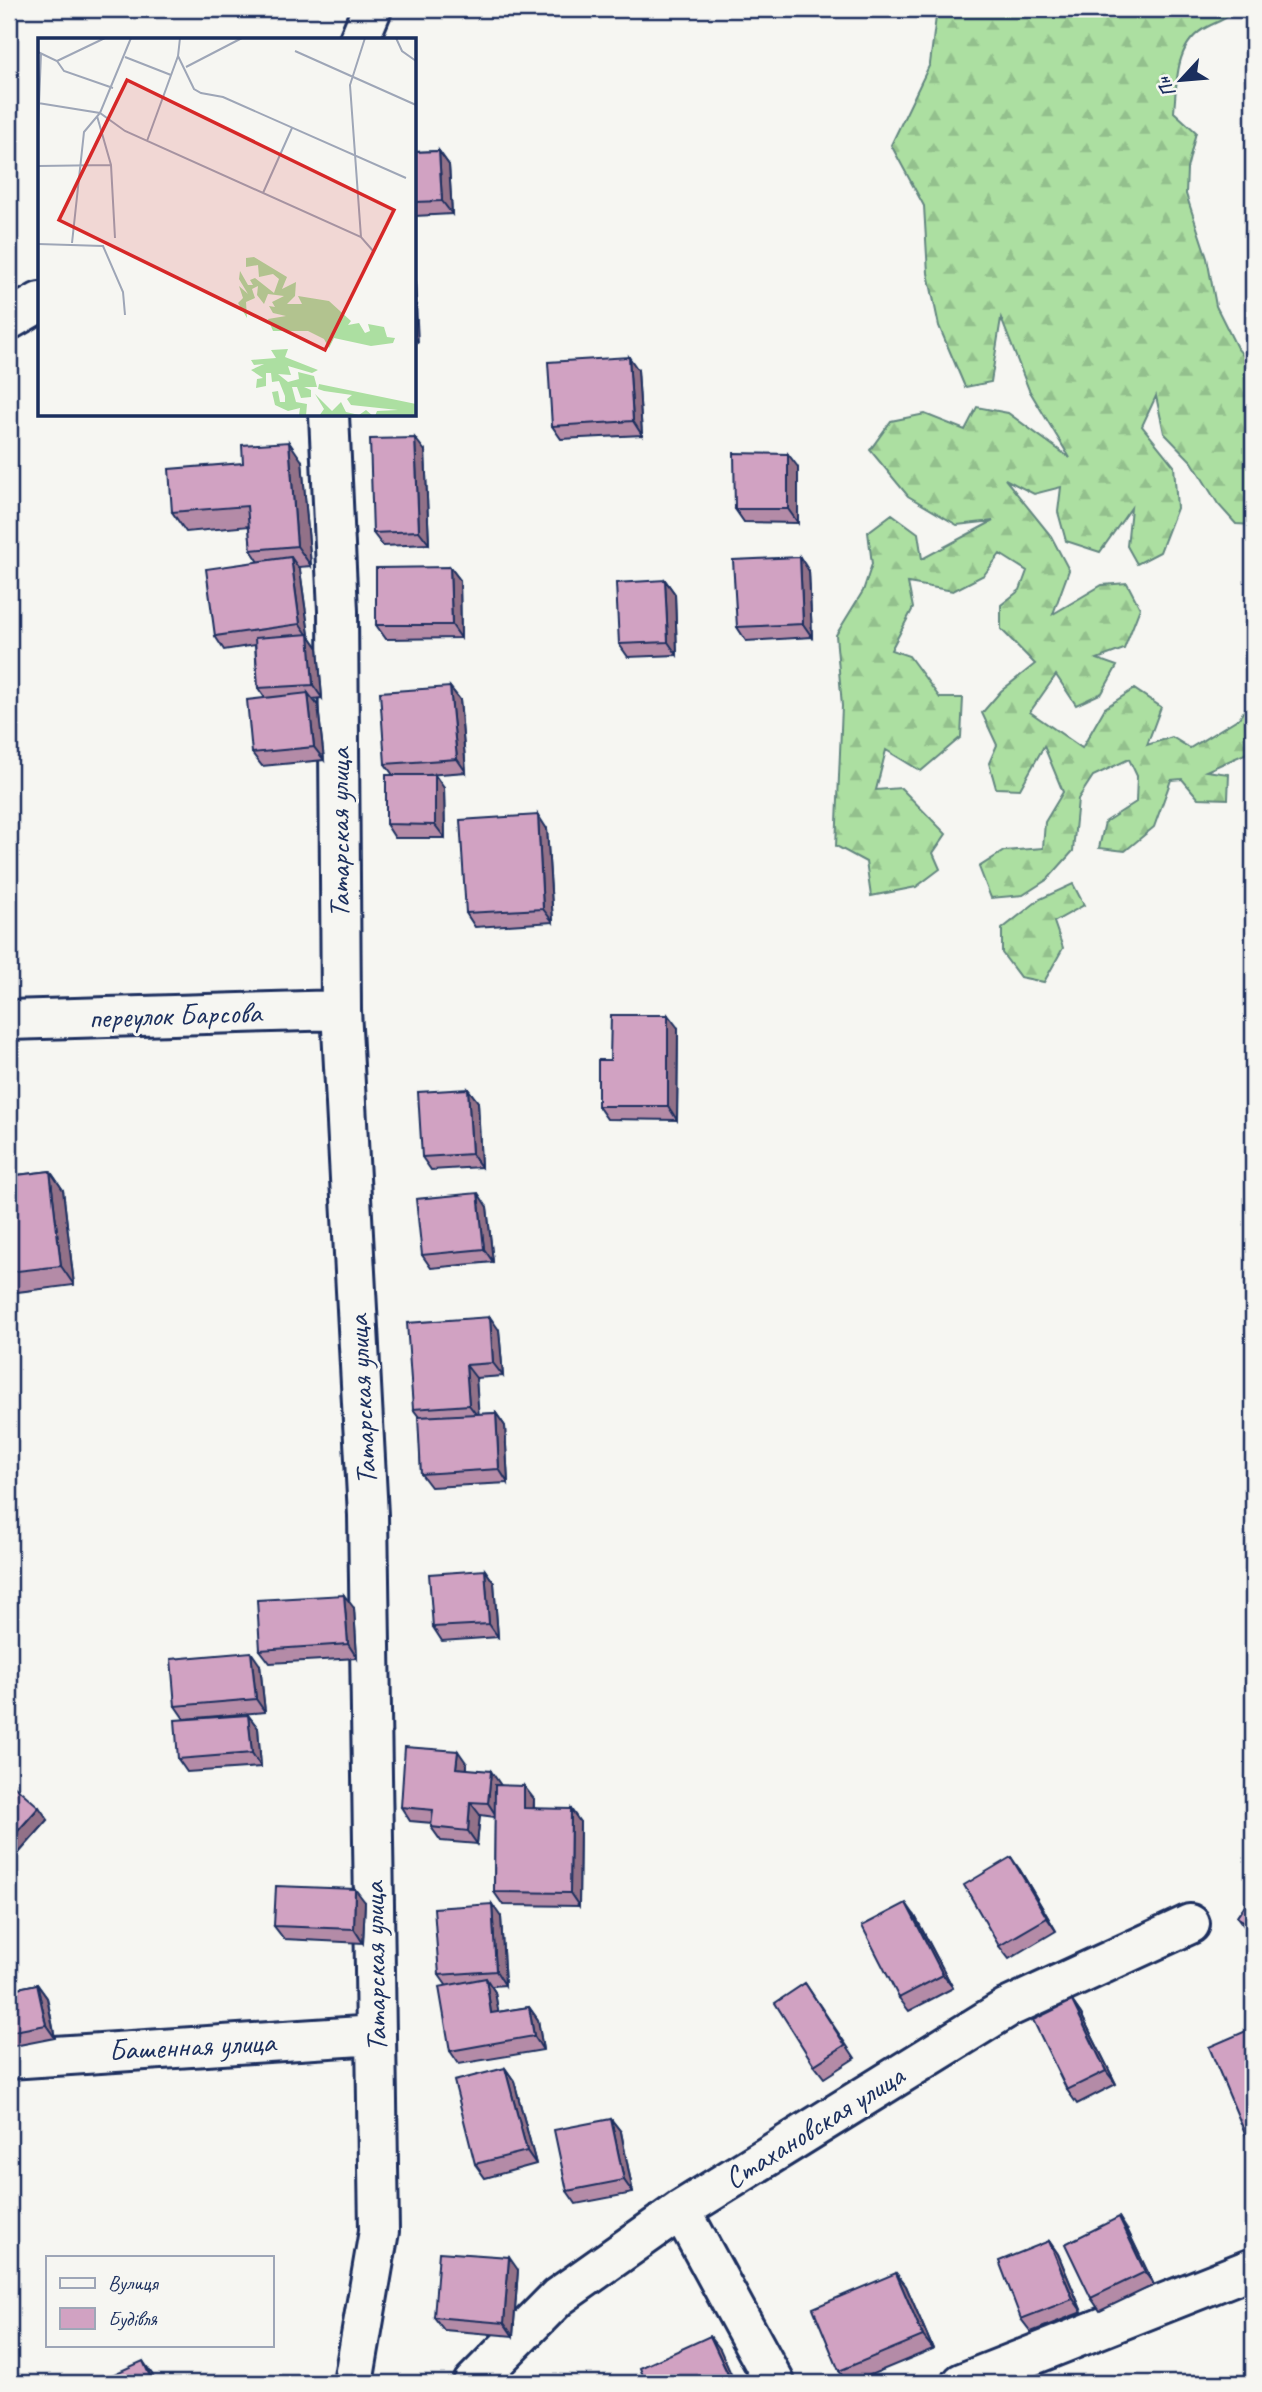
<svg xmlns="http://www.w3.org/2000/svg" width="1262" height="2392" font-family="Caveat,sans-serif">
<defs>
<pattern id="forest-firs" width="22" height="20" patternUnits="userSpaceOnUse" patternTransform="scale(1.75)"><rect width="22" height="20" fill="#acdfa1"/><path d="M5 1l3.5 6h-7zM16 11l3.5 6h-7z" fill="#93c08d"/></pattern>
</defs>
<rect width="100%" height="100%" fill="#f6f6f2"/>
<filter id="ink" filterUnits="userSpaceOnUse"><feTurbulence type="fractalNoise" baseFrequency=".0143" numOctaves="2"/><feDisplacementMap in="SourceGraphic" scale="14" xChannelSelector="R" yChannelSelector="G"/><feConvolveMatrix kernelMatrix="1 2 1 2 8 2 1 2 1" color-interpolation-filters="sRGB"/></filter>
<g filter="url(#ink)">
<path fill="url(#forest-firs)" stroke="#648780" stroke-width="2" d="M937,9H1235C1228,19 1218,21 1207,27C1175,43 1177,80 1174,112L1196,132L1187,169L1186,194L1207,258L1216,306L1237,348L1253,367V525L1236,524L1218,504L1192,462L1164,433L1156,396L1142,426L1174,466L1177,508L1160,552L1137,564L1127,546L1131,508L1100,552L1066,541L1058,512L1061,487L1034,494L1005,479L1051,536L1069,570L1053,614L1102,585L1127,583L1140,608L1124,649L1097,659L1117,666L1102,693L1076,705L1056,675L1030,712L1082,748L1105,708L1134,689L1161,707L1147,745L1172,737L1190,748L1239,718L1253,698V746L1245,754L1206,771L1229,774L1228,799L1198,798L1182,779L1171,780L1154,827L1125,851L1099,848L1105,822L1136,802L1137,776L1129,759L1093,776L1078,799L1073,851L1048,879L1023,895L991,898L979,867L1004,851L1043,848L1045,822L1063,792L1044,746L1020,789L996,788L989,763L997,745L982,713L1001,691L1035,664L1001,629V605L1020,590L1027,571L1000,554L984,575L953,591L908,583L913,608L891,650L909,656L940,698H963L961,737L921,771L886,750L876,790L901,788L946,834L933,853L940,869L916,887L871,896L866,862L836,846L842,706L836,635L863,591L872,564L868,532L892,514L918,533L922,559L993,521L957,525L908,496L870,450L891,421L925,414L965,430L977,407L1008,413L1070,458L1029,390L1001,318L991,382L965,387L939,326L928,273L924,206L891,145L930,64Z
M1073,884L1084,905L1054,922L1063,948L1044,982L1020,977L1002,953V929L1040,899Z"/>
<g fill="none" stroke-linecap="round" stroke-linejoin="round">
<g stroke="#1b2f5e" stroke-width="44">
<path id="minor" d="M359,40L372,9
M9,320L40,302
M329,415L338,611L341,1010L368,1515L379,2231L353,2383
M9,1020L341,1010
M9,2059L376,2035
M681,2210L775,2383
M473,2383L558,2297L681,2210L1007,2008L1190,1924
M962,2383L1253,2268"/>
</g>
<use href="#minor" stroke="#f6f6f2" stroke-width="38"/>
</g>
<path fill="#b48ba7" stroke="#1b2f5e" stroke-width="2" d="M439,151L449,165L452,214L415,216V152Z
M638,370L642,435L561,439L552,426Z
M425,451L429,544L383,546L373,533Z
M302,461L311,566L298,567L300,570L309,635L318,648L322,698L312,699L318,706L324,760L262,766L252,753L265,698L258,688L255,645L224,650L215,636L259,562L251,550L249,526L186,532L172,512Z
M798,467V523L744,522L735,509Z
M450,567L460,580L461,638L386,639L376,625Z
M809,571L812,637L746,641L737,627Z
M665,580L675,594L677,655L628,657L619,644Z
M450,687L460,700L466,772L426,775L444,788L445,838H395L386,824L393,775L385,764Z
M547,829L553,922L475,927L466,913Z
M678,1028L677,1120L607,1119L598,1106L610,1060Z
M468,1089L478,1102L481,1167L431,1170L422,1157Z
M50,1171L63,1190L74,1285L9,1293V1176Z
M487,1207L493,1262L431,1268L422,1255Z
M499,1330L503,1376L476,1378L478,1414L496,1413L505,1426L508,1483L431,1487L421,1474L419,1417L413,1409Z
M485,1570L494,1583L498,1637L442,1641L433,1627Z
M354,1608L357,1658L270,1663L260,1650Z
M260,1665L265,1712L184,1719L175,1706Z
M248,1715L258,1728L261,1767L187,1772L178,1759Z
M467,1764V1769L500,1785L534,1799V1808L580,1822L579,1906L503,1905L494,1892L495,1817L480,1815L477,1844L441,1841L431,1827L432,1823L410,1821L401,1807Z
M9,1781L48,1820L17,1855L9,1848Z
M1020,1870L1056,1931L1009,1959L999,1946Z
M1253,1893V1935L1247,1930L1237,1917Z
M365,1902L363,1943L284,1939L274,1926Z
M915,1916L953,1988L909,2011L899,1998Z
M501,1917L505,1985L491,1986L495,1992L498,2012L529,2007L538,2020L543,2050L459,2064L450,2051L446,1985L439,1975Z
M805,1983L855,2058L824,2078L814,2065Z
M37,1984L47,1998L55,2038L9,2047V1990Z
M1072,2001L1081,2014L1116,2084L1077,2104L1067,2090Z
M505,2068L514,2081L536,2164L485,2178L475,2164Z
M611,2119L621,2132L633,2193L576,2204L567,2191Z
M1128,2231L1154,2285L1100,2311L1091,2298Z
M1049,2241L1058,2254L1082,2312L1031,2332L1021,2319Z
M518,2270L513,2336L444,2330L434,2317Z
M896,2273L906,2286L933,2349L851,2383H848L839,2371Z"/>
<path fill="#927188" stroke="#1b2f5e" stroke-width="2" d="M439,151L449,165L452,214L442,201Z
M415,281L418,343L415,338Z
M629,357L638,370L642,435L633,421Z
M415,438L425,451L429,544L419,531Z
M289,442L302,461L311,566L297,546Z
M788,454L798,467V523L788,509Z
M291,557L300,570L309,635L318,648L322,698L313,685L309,637L300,624Z
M800,557L809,571L812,637L803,624Z
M450,567L460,580L461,638L452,625Z
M665,580L675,594L677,655L668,642Z
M450,687L460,700L466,772L457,759Z
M308,693L318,706L324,760L314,747Z
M435,775L444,788L445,838L435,825Z
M538,815L547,829L553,922L543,909Z
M668,1015L678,1028L677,1120L668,1106Z
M468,1089L478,1102L481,1167L472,1154Z
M50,1171L63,1190L74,1285L61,1266Z
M478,1193L487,1207L493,1262L484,1249Z
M490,1317L499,1330L503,1376L493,1363Z
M466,1365L476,1378L479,1418L469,1405Z
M496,1413L505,1426L508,1483L499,1469Z
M485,1570L494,1583L498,1637L489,1624Z
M344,1595L354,1608L357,1658L348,1644Z
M251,1652L260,1665L265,1712L256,1699Z
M248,1715L258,1728L261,1767L252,1753Z
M458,1751L467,1764L466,1781L456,1768Z
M491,1771L500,1784L497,1817L488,1803Z
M524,1786L534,1799L533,1821L524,1808Z
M470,1802L480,1815L477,1844L468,1831Z
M39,1807L48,1820L17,1855L9,1843V1841Z
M571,1809L580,1822L579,1906L570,1893Z
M1011,1857L1020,1870L1056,1931L1047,1918Z
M355,1889L365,1902L363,1943L354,1929Z
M906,1903L915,1916L953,1988L943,1975Z
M492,1904L501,1917L505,1985L496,1971Z
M486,1978L495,1992L501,2027L491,2013Z
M37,1984L47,1998L55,2038L46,2025Z
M1072,2001L1081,2014L1116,2084L1106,2071Z
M529,2007L538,2020L543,2050L534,2036Z
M505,2068L514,2081L536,2164L527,2151Z
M611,2119L621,2132L633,2193L624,2180Z
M1119,2217L1128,2231L1154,2285L1145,2272Z
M1049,2241L1058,2254L1082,2312L1073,2299Z
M509,2257L518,2270L513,2336L504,2323Z
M896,2273L906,2286L933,2349L923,2336Z
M710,2336L720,2349L735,2383H732Z
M143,2361L152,2374L156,2383H153Z"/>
<path fill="#d1a2c2" stroke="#1b2f5e" stroke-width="2" d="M439,151L442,201L415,202V152Z
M629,357L633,421L552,426L548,362Z
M415,438L419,531L373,533L370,439Z
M289,442L297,546L251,550L247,506L172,512L169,469L243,463L242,445Z
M734,453L788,454V509H735Z
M291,557L300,624L215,636L206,569Z
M800,557L803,624L737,627L733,560Z
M450,567L452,625H376V568Z
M665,580L668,642L619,644L616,583Z
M309,634L313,685L258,688L255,638Z
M450,687L457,759L385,764L380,692Z
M308,693L314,747L252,753L247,700Z
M386,775H435V825L386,824Z
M538,815L543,909L466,913L460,820Z
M611,1015H668V1106H598V1060H610Z
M468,1089L472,1154L422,1157L418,1092Z
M50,1171L61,1266L9,1272V1176Z
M478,1193L484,1249L422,1255L416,1199Z
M490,1317L493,1363L466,1365L469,1405L413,1409L407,1323Z
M496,1413L499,1469L421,1474L418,1417Z
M485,1570L489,1624L433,1627L429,1574Z
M344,1595L348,1644L260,1650L257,1600Z
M251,1652L256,1699L175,1706L171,1659Z
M248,1715L252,1753L178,1759L175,1720Z
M405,1747L458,1751L456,1768L491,1771L488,1803L470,1802L468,1831L431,1827L433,1810L401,1807Z
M9,1781L39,1807L9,1841Z
M495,1785L524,1786V1808L571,1809L570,1893L494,1892Z
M1011,1857L1047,1918L999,1946L964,1885Z
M276,1886L355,1889L354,1929L274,1926Z
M1253,1893V1927L1237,1917Z
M906,1903L943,1975L899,1998L862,1926Z
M492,1904L496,1971L439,1975L434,1908Z
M486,1978L491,2013L529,2007L534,2036L450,2051L439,1987Z
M805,1983L845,2045L814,2065L775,2003Z
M37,1984L46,2025L9,2032V1990Z
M1072,2001L1106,2071L1067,2090L1033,2020Z
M1253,2028V2152L1209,2047Z
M505,2068L527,2151L475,2164L454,2081Z
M611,2119L624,2180L567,2191L554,2130Z
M1119,2217L1145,2272L1091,2298L1065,2244Z
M1049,2241L1073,2299L1021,2319L999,2261Z
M439,2252L509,2257L504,2323L434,2317Z
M896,2273L923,2336L839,2371L813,2308Z
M710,2336L732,2383H646L640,2368Z
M143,2361L153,2383H107L105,2378Z"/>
</g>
<g text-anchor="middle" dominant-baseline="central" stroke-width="6" stroke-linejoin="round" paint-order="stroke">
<g font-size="30" fill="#1b2f5e" stroke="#f6f6f2">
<text transform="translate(339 833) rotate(-90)">Татарская улица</text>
<text transform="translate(175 1015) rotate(-2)">переулок Барсова</text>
<text transform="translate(362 1400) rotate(-93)">Татарская улица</text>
<text transform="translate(375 1967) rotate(-91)">Татарская улица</text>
<text transform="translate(192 2046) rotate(-3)">Башенная улица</text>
<text transform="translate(814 2127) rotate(-32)">Стахановская улица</text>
</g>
</g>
<g transform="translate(38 38)">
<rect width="378" height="378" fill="#f6f6f2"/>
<path d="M216,219L249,239L244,251L258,244L257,258L249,266H264L260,258L291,263L313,283L310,287L321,285L327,295L332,293L330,286L346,289L349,299L357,300L355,305L333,308L296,300L291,310L286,301L270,293H235L230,281L248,278L235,275L231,268L237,269L234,264L246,258L230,256L226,266L219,257L220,248L214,251L217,260L208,264L209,280L200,265L205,260L201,248L210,256L201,241L202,233L210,247H215L212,242L217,240L236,255L241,241L235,236L221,239L220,227L208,229V220ZM250,311L247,319L280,332L274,335L250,328L253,337L240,336L250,344L261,341L260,334L276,338L279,349H266L273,352V359L263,360L259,349H254L258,364L269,366L268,378L261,377L262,370L250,373L237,367L234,354L240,353L242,364H247V358L241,343L234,344L233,335H228V348L218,350L219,341L225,340L213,332L226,326L216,327L213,322L238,320L233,312ZM281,346L378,366V378H337L339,373L360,372L313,367L309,361L314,357L286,353L280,351ZM277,356L294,373L303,364L308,374L321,377L328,372L335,378H281L286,371Z" fill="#acdfa1"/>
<path fill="none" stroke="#9ea6b7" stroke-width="2" d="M358,0L364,13L378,23M257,13L378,67M0,14L19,23L26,33L75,50M140,18L156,51L163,55L185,59L368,140M87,19L133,37M19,23L67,0M148,29L204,0M0,65L62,75L87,93L323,199L336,214M59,78L73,127L77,200M0,93L3,15M109,103L140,18L142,0M0,128L73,127M225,155L254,90M323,199L312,47L327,0M34,205L46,94L62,75L93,0M0,206L65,208L85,254L87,277"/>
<path fill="#d62828" fill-opacity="0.15" stroke="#d62828" stroke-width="3.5" d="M89,42L356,172L287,312L21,182Z"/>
<rect width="378" height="378" fill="none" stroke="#1b2f5e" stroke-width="3.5"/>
</g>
<rect width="1262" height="2392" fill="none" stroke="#f6f6f2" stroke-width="35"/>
<rect x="18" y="18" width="1227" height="2357" fill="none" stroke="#1b2f5e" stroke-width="2.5" filter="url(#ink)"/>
<rect x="46" y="2256" width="228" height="91" fill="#f6f6f2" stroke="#9ea6b7" stroke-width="2"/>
<rect x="60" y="2278" width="35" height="10" fill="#f6f6f2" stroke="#9ea6b7" stroke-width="2"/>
<text x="108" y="2290" font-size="21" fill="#1b2f5e">Вулиця</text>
<rect x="60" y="2308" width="35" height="21" fill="#d1a2c2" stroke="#9ea6b7" stroke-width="2"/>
<text x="108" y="2326" font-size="21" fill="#1b2f5e">Будівля</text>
<g transform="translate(1181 80) rotate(244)" stroke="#f6f6f2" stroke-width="5" paint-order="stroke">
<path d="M0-5L12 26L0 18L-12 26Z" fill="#1b2f5e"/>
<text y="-10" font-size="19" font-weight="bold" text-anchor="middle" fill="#1b2f5e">Пн</text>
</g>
</svg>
